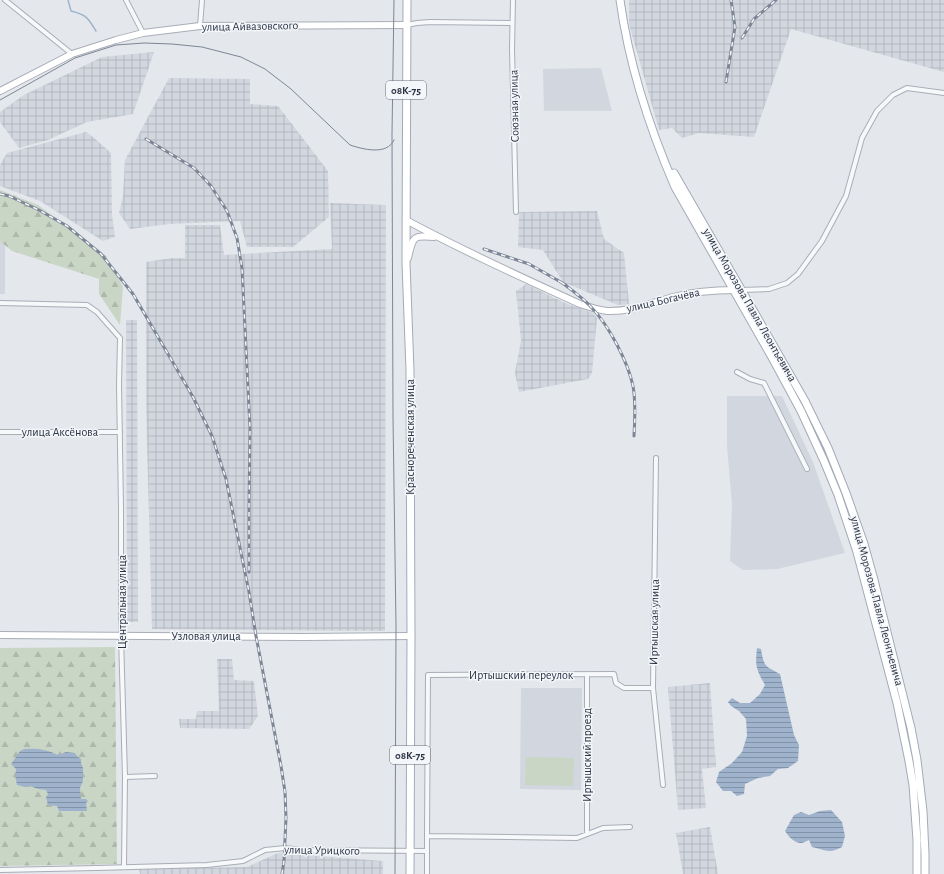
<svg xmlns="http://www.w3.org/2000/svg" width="944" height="874" font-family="'Alegreya Sans',sans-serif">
<defs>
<pattern id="industrial-grid" width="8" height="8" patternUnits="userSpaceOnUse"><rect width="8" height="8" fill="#d2d6de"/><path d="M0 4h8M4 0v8" fill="none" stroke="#b4b8c0"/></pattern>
<pattern id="forest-firs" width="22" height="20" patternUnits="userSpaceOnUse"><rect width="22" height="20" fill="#c9d6c5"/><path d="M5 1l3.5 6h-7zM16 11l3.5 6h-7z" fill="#adb8ab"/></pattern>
<pattern id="water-rules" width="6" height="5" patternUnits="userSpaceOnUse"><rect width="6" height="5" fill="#9fb4cc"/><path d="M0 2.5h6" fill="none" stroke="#8293a7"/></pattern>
</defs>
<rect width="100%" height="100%" fill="#e4e7ec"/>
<path fill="#d2d6de" d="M601,68L612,111H544L543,69Z
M0,223L5,226V294H0Z
M727,396H782L813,462L845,553L777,569L743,570L730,561L732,505L727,446Z
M521,688H582L581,790L520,789Z"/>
<path fill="url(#industrial-grid)" d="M629,0H944V72L791,29L754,137L699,133L682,138L672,128L659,130L629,24Z
M154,52L133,114L87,122L48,140L19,148L0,122V112L24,95L102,57Z
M169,78L250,79V104L278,106L328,171L329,217L293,247H247L240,221L169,224L130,229L119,213L123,196L125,160Z
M86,132L93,137L111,153L112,215L115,237L103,241L40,201L0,186V165L7,153Z
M330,203L386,205L385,631L152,629L146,402V262L172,258H185V225H220L224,255L332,249Z
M597,211L604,239L624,253L629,304L618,305L563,282L543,250L518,247L519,212Z
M526,284L565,303L593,313L597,318L592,373L588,379L519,392L515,373L521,340L516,291Z
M126,320H137L138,622H127Z
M217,659H232L234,680L254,681L258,716L249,729L180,728L179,719H196L197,711H219Z
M710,683L716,767L702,769L706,808L678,810L668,687Z
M710,827L718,874H683L676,833Z
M278,853L383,861V874H140L139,869L247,867Z"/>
<path fill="#c9d6c5" d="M526,757L574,758L573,786L525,785Z"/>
<path fill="url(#forest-firs)" d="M0,190L38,205L106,256L123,287L120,325L99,294V279L12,251L0,241Z
M115,647L117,864L0,866V648Z"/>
<path fill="url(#water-rules)" d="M757,648L761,649C764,667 765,666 780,674L794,735L799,745L798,761L788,768L778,769L770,776L758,778L745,784L744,794L737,796L731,791H723L716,782L719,772L732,763L742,752L747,736L746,719L739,711L731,706L728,702L732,698L740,703H750L760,694L765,685C756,669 755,666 757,648Z
M24,749C37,748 46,749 58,755L66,752L75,753L77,756L81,759V763L83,768V781L80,788L81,799H86L88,801L86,803L87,811H59L57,806L48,805L46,797L48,794L46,790L38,789L30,786L25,787L17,785L16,780L15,776L16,772V769L11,764L20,751Z
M831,810L842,822L845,836L842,847C830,854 824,850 812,847L809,840C807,841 805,842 802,843C795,844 788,836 785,831L794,815L801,812L809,815L820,811Z"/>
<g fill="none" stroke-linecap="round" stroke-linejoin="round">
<path stroke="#9fb4cc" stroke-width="1.5" d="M68,0L71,11C87,15 88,18 96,31"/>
<g stroke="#a9aeb7" stroke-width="6">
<path id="street" d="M5,0L72,54
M126,0L143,33
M513,0L512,49L516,212
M407,25L417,23L430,22L512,23
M200,26L202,0
M741,290L769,289L787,283L798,274L822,241L846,196L862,138L877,111L893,95L907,88L944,93
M0,303L87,305L97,312L120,338L119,385L121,508V636L125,777L124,867
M737,372L750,379L764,383L807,469
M0,432H120
M656,458L653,688L663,785
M587,675V834
M125,777L155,776
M427,836L428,675L614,674L616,683L624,688H653
M427,851V874
M0,870L96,868L207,865L243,861L265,850L285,848L302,850L427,851V836L577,838L603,828L630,827"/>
</g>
<g stroke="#a9aeb7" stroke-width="8">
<path id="secondary" d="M0,91L72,54L116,40L143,33L200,26L407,25
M406,220C463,251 521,277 580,304C589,307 598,310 607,311C630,312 651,303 673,297C693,292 713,290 734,290
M408,258C413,237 412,235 434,237
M0,635L305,637L411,636"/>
</g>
<g stroke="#a3abb8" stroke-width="9">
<path id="primary" d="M407,0L406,263L410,370L411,636L410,874
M620,0C629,65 649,127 675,187L774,361L801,411L824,461L838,495L857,552L897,703L909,761L913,785L917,840V874
M674,173L757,317L805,401L828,448L846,493L864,544L874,580L911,728L917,760L923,811L925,854V874"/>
</g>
<use href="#street" stroke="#f7f8fa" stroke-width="4"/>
<use href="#secondary" stroke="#fff" stroke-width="6"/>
<use href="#primary" stroke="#fff" stroke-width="7"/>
<path stroke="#7d8696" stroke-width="1" d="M394,0L392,134L393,417L396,626L395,874
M0,100L75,58L116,45L144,43L172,44L202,47L241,57L265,69L291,89L350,145C362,149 387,156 394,140"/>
<g stroke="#7d8696" stroke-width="3">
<path id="rail" d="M742,38L754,19L776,0
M726,82L735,27L731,0
M146,139L194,168L211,186L227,211L237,238L242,268L250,428L249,509V572
M0,194L9,196L39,210L67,226L101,254L133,294L193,397L212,436L226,479L249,592L256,636L281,766L285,792L286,818L284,861L282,874
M484,249L529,264L566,285
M561,282C572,290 583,298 592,308C609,326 628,362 633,386C636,402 635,419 634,436"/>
</g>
<use href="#rail" stroke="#f4f6f9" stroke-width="1.5" stroke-dasharray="4.5" stroke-linecap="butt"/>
</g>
<g text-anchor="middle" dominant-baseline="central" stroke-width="3" stroke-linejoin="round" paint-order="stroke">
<g fill="#f4f6f9" stroke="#676e7b" stroke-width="1">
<rect x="386" y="81" width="40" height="18" rx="3"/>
<rect x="390" y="746" width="40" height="18" rx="3"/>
</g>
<g font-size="11" font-weight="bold" fill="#2b3445">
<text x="406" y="90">08К-75</text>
<text x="410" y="755">08К-75</text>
</g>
<g font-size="12" fill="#2b3445" stroke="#f4f6f9">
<text transform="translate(250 26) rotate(-1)">улица Айвазовского</text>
<text transform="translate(514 106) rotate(-91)">Союзная улица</text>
<text transform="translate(663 300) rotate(-13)">улица Богачёва</text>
<text transform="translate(750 305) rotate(60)">улица Морозова Павла Леонтьевича</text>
<text x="60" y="432">улица Аксёнова</text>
<text transform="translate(410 437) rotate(-90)">Краснореченская улица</text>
<text transform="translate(877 601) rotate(75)">улица Морозова Павла Леонтьевича</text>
<text transform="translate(122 602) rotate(-90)">Центральная улица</text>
<text transform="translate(654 622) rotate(-89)">Иртышская улица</text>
<text x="206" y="636">Узловая улица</text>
<text x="521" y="675">Иртышский переулок</text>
<text transform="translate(587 755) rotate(-90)">Иртышский проезд</text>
<text transform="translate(322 850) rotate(1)">улица Урицкого</text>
</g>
</g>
</svg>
